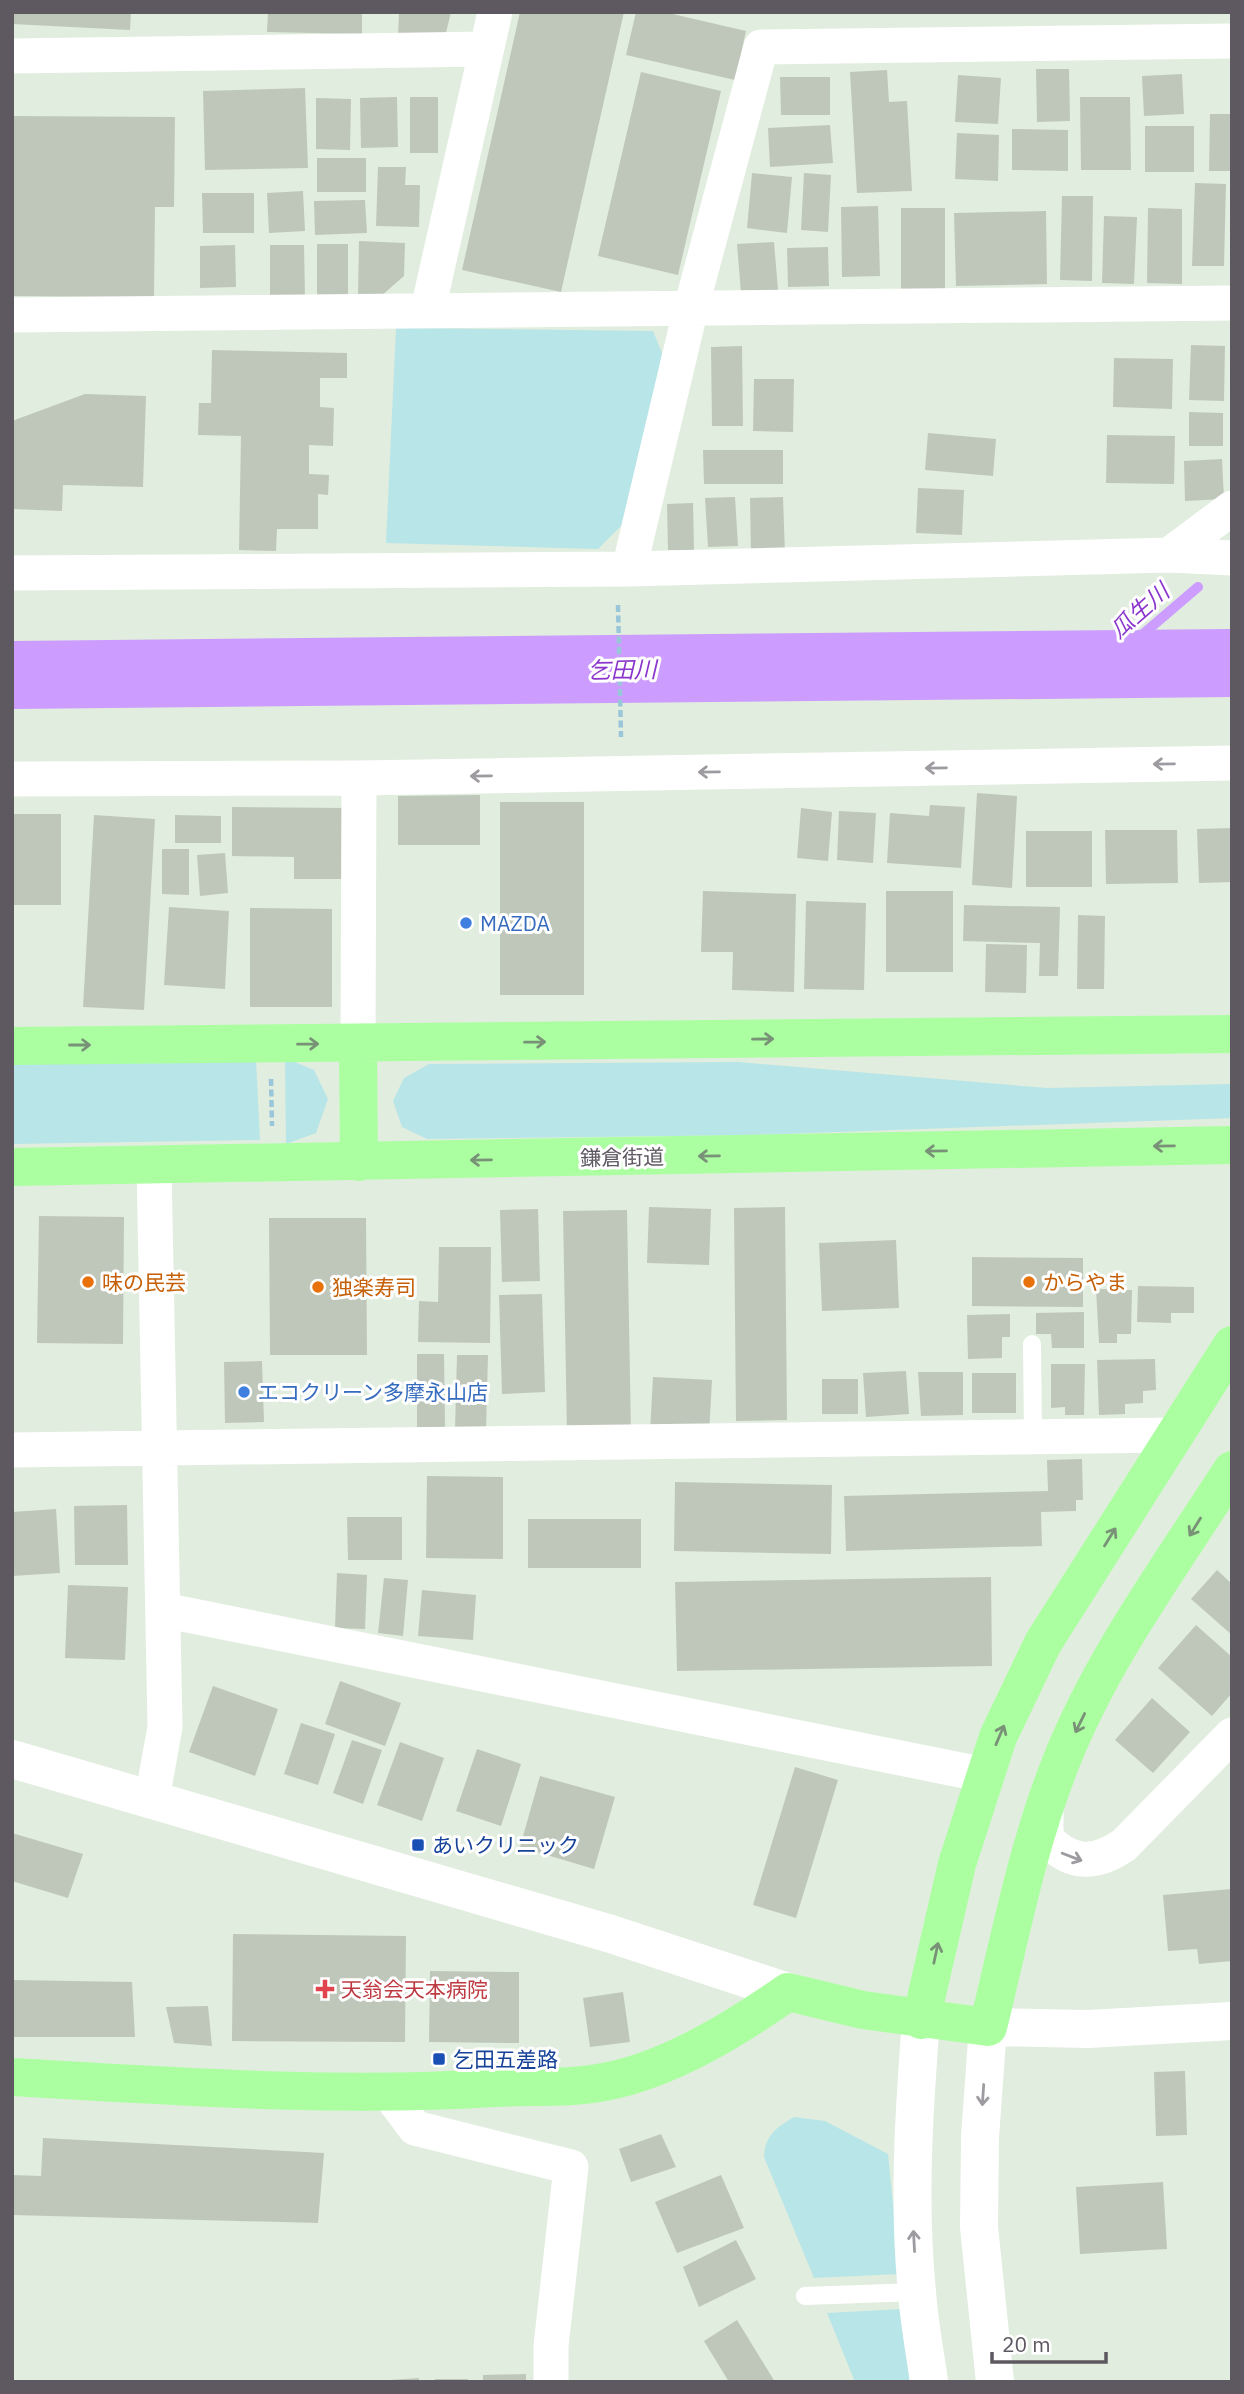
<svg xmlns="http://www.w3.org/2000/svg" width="1244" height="2394" font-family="'IBM Plex Sans','Noto Sans JP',sans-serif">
<rect width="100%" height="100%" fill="#e1edde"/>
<path fill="#b8e5e7" d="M396,328L653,331L662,353L629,518L598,549L386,543Z
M285,1058L314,1070L328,1099L316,1133L286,1144Z
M256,1060L260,1140L12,1144V1063Z
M738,1062L1047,1088L1232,1084V1118L753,1135L427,1139L402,1127L393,1101L404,1078L429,1064Z
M794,2117L825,2121L888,2154L900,2274L814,2278L764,2157C765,2135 776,2128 794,2117Z
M903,2309L910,2382H855L827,2313Z"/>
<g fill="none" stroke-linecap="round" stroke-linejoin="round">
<path stroke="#cc9cff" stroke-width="10" d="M1108,664L1198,587"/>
<path stroke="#cc9cff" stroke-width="68" d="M12,675L1232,663"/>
</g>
<path fill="#bfc7bb" d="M12,12H131L130,30L12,24Z
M268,12H362V34L267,32Z
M399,12H451L444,41L398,38Z
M520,12H624L561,292L462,270Z
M636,12H664L746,31L735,80L626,55Z
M1036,69H1069L1070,121L1037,122Z
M887,70L889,102L907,101L912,191L857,193L850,72Z
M641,72L721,91L678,275L598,256Z
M1182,74L1184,114L1144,116L1142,76Z
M958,75L1001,78L998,124L955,122Z
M780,77H830V115H781Z
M305,88L308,168L205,170L203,91Z
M397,97L398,147L361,148L360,98Z
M410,97H438V153H410Z
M1080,97H1130L1131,170H1081Z
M316,98L351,99L350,150L316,149Z
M1210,114H1232V171H1209Z
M12,116L175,117L174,207H155L154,297L12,296Z
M830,125L833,163L770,167L768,128Z
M1145,126H1194V172H1145Z
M1012,129L1068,130V171L1012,170Z
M957,133L999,135L998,181L955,179Z
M317,158H366V192H317Z
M378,167H406L405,185H420L419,227L376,226Z
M752,173L792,177L787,233L747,228Z
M804,173L831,175L828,232L801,230Z
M1195,183L1226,184L1224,266H1192Z
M303,191L305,231L269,233L267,193Z
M202,193H254V233H203Z
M1062,196H1093L1092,281L1060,280Z
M365,200L367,233L315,235L314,201Z
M878,206L880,276L842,277L841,207Z
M901,208H945V289H901Z
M1148,208L1182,209V284L1147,283Z
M1046,211L1047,284L956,286L954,213Z
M1104,216L1137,217L1134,284L1102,283Z
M359,241L405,243L404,276L381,296H358Z
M774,242L778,290L741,293L737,244Z
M317,244H348V297L317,296Z
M235,245L236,287L200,288V246Z
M270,245H304L305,298H270Z
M828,247L829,286L788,287L787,248Z
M1191,345L1225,346L1224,401L1189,400Z
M742,346L743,426H712L711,347Z
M212,350L347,353V378H320V407L334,408L333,446L309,445V474L329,475L328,495L318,494V529H277L276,551L239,550L241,436L198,435L199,403H211Z
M1114,358L1173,359L1172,409L1113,407Z
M754,379H794L793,432L753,431Z
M85,394L146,396L143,487L63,485L62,511L12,509V421Z
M1189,412L1223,413V446H1189Z
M928,433L996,439L993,476L925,470Z
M1107,435L1175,436L1174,484L1106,483Z
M703,450H783V484H704Z
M1222,459L1224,499L1185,501L1184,461Z
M918,488L964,490L962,535L916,533Z
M735,497L738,546L708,547L705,498Z
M783,497L785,554L751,555L750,498Z
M693,503L694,550H668L667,504Z
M977,793L1017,796L1012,888L972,885Z
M480,795V845H398V796Z
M500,802H584V995H500Z
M930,805L965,807L961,868L887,863L890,813L929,816Z
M232,807L348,808L347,879H294V857L232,856Z
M801,808L832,812L828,861L797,858Z
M839,811L876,813L873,863L837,860Z
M12,814H61V905H12Z
M94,815L155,819L144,1010L83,1007Z
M175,815L221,816V843H175Z
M1232,828V882L1199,883L1197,829Z
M1105,830H1177L1178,883L1106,884Z
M1026,831H1092V887H1026Z
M162,849H189V895L162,894Z
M225,853L228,893L200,896L197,855Z
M703,891L796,894L794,992L732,990L733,952H701Z
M886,891H953V972H886Z
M806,901L866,903L864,990L804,989Z
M964,905L1060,907L1058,976H1039L1040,943L963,941Z
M169,907L229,911L225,989L164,985Z
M250,908L332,909V1007H250Z
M1078,915L1105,916L1104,989H1077Z
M986,944L1027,945L1026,993L985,992Z
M649,1207L711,1209L709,1265L647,1263Z
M785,1207L787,1420L736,1421L734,1208Z
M538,1209L540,1281L502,1282L500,1210Z
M627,1210L631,1434L567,1435L563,1211Z
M39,1216L124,1217L123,1344L37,1343Z
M269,1218H366L367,1355H270Z
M896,1240L899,1308L822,1311L819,1243Z
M439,1247H491L490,1343L418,1342L419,1301L438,1302Z
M972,1257L1083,1258V1307L972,1306Z
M1138,1286L1194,1287V1313H1171V1323L1137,1322Z
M1096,1289L1132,1290L1131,1334H1117V1343H1099Z
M542,1294L545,1392L502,1394L499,1295Z
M1084,1312V1348H1052L1051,1334H1036V1313Z
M1010,1314V1337H1002V1358L968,1359L967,1315Z
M417,1354H444L445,1427H417Z
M457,1355H488L486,1431L455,1430Z
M1155,1359L1156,1390L1143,1391V1403L1125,1404V1414L1099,1415L1097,1360Z
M262,1361L264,1422L225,1423L224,1362Z
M1051,1364H1085L1084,1415H1065V1407L1051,1408Z
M906,1371L909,1414L866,1417L863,1373Z
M918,1372H963V1415L921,1416Z
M972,1373H1016V1413H972Z
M653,1377L712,1380L709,1435L650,1432Z
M822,1379H858V1414H822Z
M1082,1459L1083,1500H1076V1511L1041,1512L1042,1546L846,1551L844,1496L1048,1491L1047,1460Z
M427,1476L503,1477V1559L426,1558Z
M675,1482L832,1485L831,1554L674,1551Z
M127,1505L128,1565H75L74,1506Z
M56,1509L60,1573L12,1576V1512Z
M347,1517H402V1560H348Z
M528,1519H641V1568H528Z
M1217,1570L1232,1584V1635L1191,1599Z
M337,1573L367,1575L365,1629L335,1628Z
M991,1577L992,1666L677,1671L675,1582Z
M384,1578L408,1580L403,1636L378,1633Z
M68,1585L128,1587L125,1660L65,1658Z
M422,1590L476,1595L473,1640L418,1636Z
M1196,1625L1232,1657V1693L1212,1716L1158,1668Z
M340,1681L401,1703L385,1746L325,1724Z
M213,1686L278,1709L255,1776L189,1752Z
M1152,1698L1190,1732L1153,1773L1115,1740Z
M301,1723L335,1734L318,1785L284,1774Z
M352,1740L382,1750L363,1804L333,1793Z
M400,1742L444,1758L422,1821L377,1805Z
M477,1749L521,1764L501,1826L456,1811Z
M795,1767L838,1780L796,1918L753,1905Z
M540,1776L615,1797L594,1869L520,1847Z
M12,1833L83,1854L68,1898L12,1881Z
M1232,1889V1961L1199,1964L1197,1949L1168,1951L1163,1895Z
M233,1934L406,1936L405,2042L232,2041Z
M430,1971L519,1972V2043L429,2042Z
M12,1980L132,1982L135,2037H12Z
M623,1992L630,2042L590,2047L583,1998Z
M208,2006L212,2046L174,2043L166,2007Z
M1185,2071L1187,2135L1156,2136L1154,2072Z
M661,2134L676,2167L631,2182L619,2149Z
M43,2138L324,2153L318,2223L12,2215V2175L41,2176Z
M721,2175L744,2228L677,2253L655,2202Z
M1163,2182L1167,2249L1080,2254L1076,2187Z
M736,2240L756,2279L699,2307L683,2267Z
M737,2320L775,2382H729L704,2341Z
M526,2374V2382H483V2375Z
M419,2378V2382H389V2380Z
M435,2379H468V2382H435Z"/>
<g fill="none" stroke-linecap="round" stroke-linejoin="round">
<path stroke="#9ac6da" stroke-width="4.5" stroke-dasharray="7 3.5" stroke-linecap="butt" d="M618,605L621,737
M271,1079L272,1126"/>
<path stroke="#fff" stroke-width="18" d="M1032,1344L1033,1437
M805,2296L917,2292"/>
<path stroke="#fff" stroke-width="35" d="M12,56L486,49
M428,309L495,12
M12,315L1232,303
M1169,555L1232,508
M629,569L691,308L761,47L1232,41
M12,573L629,569L1169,555L1232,558
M12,779L359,778L1232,763
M358,1044L359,778
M12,1450L1174,1435
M163,1610L985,1775
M152,1799L165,1727L154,1166
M1046,1803V1838C1070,1865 1095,1865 1124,1845L1232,1735
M388,2092L415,2128L571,2167L551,2346V2382"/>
<path stroke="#fff" stroke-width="38" d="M12,1759L611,1934L788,1992
M921,2020C914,2111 908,2201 917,2292C919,2322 925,2352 929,2382
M995,2382L979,2227L980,2137L988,2027L1088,2029L1232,2021"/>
<path stroke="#abffa1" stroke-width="38" d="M358,1044L359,1162
M12,1046L1232,1034
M12,1167L1232,1145
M921,2020L957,1864L998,1737L1043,1643L1232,1345
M12,2077C172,2086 333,2098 493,2088C529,2086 569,2089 604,2082C669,2070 735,2029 788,1992L863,2010L988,2027C1010,1938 1027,1847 1061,1762C1102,1658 1172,1564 1232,1470"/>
</g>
<defs><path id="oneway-shaft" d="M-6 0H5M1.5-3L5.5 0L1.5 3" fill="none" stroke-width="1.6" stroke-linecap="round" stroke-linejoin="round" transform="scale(1.75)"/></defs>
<g stroke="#9e9ba0">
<use href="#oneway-shaft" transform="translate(1164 764) rotate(179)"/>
<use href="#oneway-shaft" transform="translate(936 768) rotate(179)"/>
<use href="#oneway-shaft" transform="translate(709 772) rotate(179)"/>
<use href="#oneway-shaft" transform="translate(481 776) rotate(179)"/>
<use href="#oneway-shaft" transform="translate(1072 1857) rotate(21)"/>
<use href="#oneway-shaft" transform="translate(983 2095) rotate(94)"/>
<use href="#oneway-shaft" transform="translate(914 2241) rotate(-93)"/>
</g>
<g stroke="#799277">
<use href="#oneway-shaft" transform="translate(763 1039) rotate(-1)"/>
<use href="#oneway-shaft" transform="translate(535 1042) rotate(-1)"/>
<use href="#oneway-shaft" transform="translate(308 1044) rotate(-1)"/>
<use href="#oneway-shaft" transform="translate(80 1045)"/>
<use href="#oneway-shaft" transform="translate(1164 1146) rotate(179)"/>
<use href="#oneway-shaft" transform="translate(936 1151) rotate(179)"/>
<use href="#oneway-shaft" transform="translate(709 1156) rotate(179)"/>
<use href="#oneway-shaft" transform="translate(481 1160) rotate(179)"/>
<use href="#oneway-shaft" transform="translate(1195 1527) rotate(122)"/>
<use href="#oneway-shaft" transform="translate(1110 1537) rotate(-58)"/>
<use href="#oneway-shaft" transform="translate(1080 1723) rotate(116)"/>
<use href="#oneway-shaft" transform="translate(1000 1735) rotate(-67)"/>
<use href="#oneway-shaft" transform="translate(936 1953) rotate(-78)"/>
</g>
<g fill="#3f7fe0" stroke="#fff" stroke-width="2.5">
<circle cx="466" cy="923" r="7"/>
<circle cx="244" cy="1392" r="7"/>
</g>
<g fill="#e8710a" stroke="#fff" stroke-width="2.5">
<circle cx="88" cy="1282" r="7"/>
<circle cx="1029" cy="1282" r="7"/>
<circle cx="318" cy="1287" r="7"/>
</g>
<g fill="#1a4fb4" stroke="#fff" stroke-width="2.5">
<rect x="411" y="1838" width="14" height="14" rx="3.5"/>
<rect x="432" y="2052" width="14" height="14" rx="3.5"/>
</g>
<path fill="#e0444e" stroke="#fff" stroke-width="2.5" d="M321.5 1978.5h7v7h7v7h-7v7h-7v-7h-7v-7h7z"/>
<g text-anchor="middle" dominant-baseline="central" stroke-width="6" stroke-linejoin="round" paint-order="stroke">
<g font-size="21" fill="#366cbe" stroke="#fff" text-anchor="start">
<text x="480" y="923">MAZDA</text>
<text x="258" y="1392">エコクリーン多摩永山店</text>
</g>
<g font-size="21" fill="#5e5861" stroke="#fff">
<text transform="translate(622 1157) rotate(-1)">鎌倉街道</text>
</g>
<g font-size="21" fill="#c56008" stroke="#fff" text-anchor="start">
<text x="102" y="1282">味の民芸</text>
<text x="1043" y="1282">からやま</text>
<text x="332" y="1287">独楽寿司</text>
</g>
<g font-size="21" fill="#164399" stroke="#fff" text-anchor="start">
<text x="432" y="1845">あいクリニック</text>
<text x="453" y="2059">乞田五差路</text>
</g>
<g font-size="21" fill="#be3a42" stroke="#fff" text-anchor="start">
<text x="341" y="1989">天翁会天本病院</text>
</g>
<g font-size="23" font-style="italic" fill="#8a35cc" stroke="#fff">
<text transform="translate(1139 610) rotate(-41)">瓜生川</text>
<text transform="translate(622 669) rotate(-1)">乞田川</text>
</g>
</g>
<rect width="1244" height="2394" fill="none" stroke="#5e5861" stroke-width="28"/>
<path d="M992 2352v10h114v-10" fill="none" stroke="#5e5861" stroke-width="3.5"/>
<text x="1002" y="2352" font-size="21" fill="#5e5861" stroke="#ffffff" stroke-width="5" paint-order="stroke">20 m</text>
</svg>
